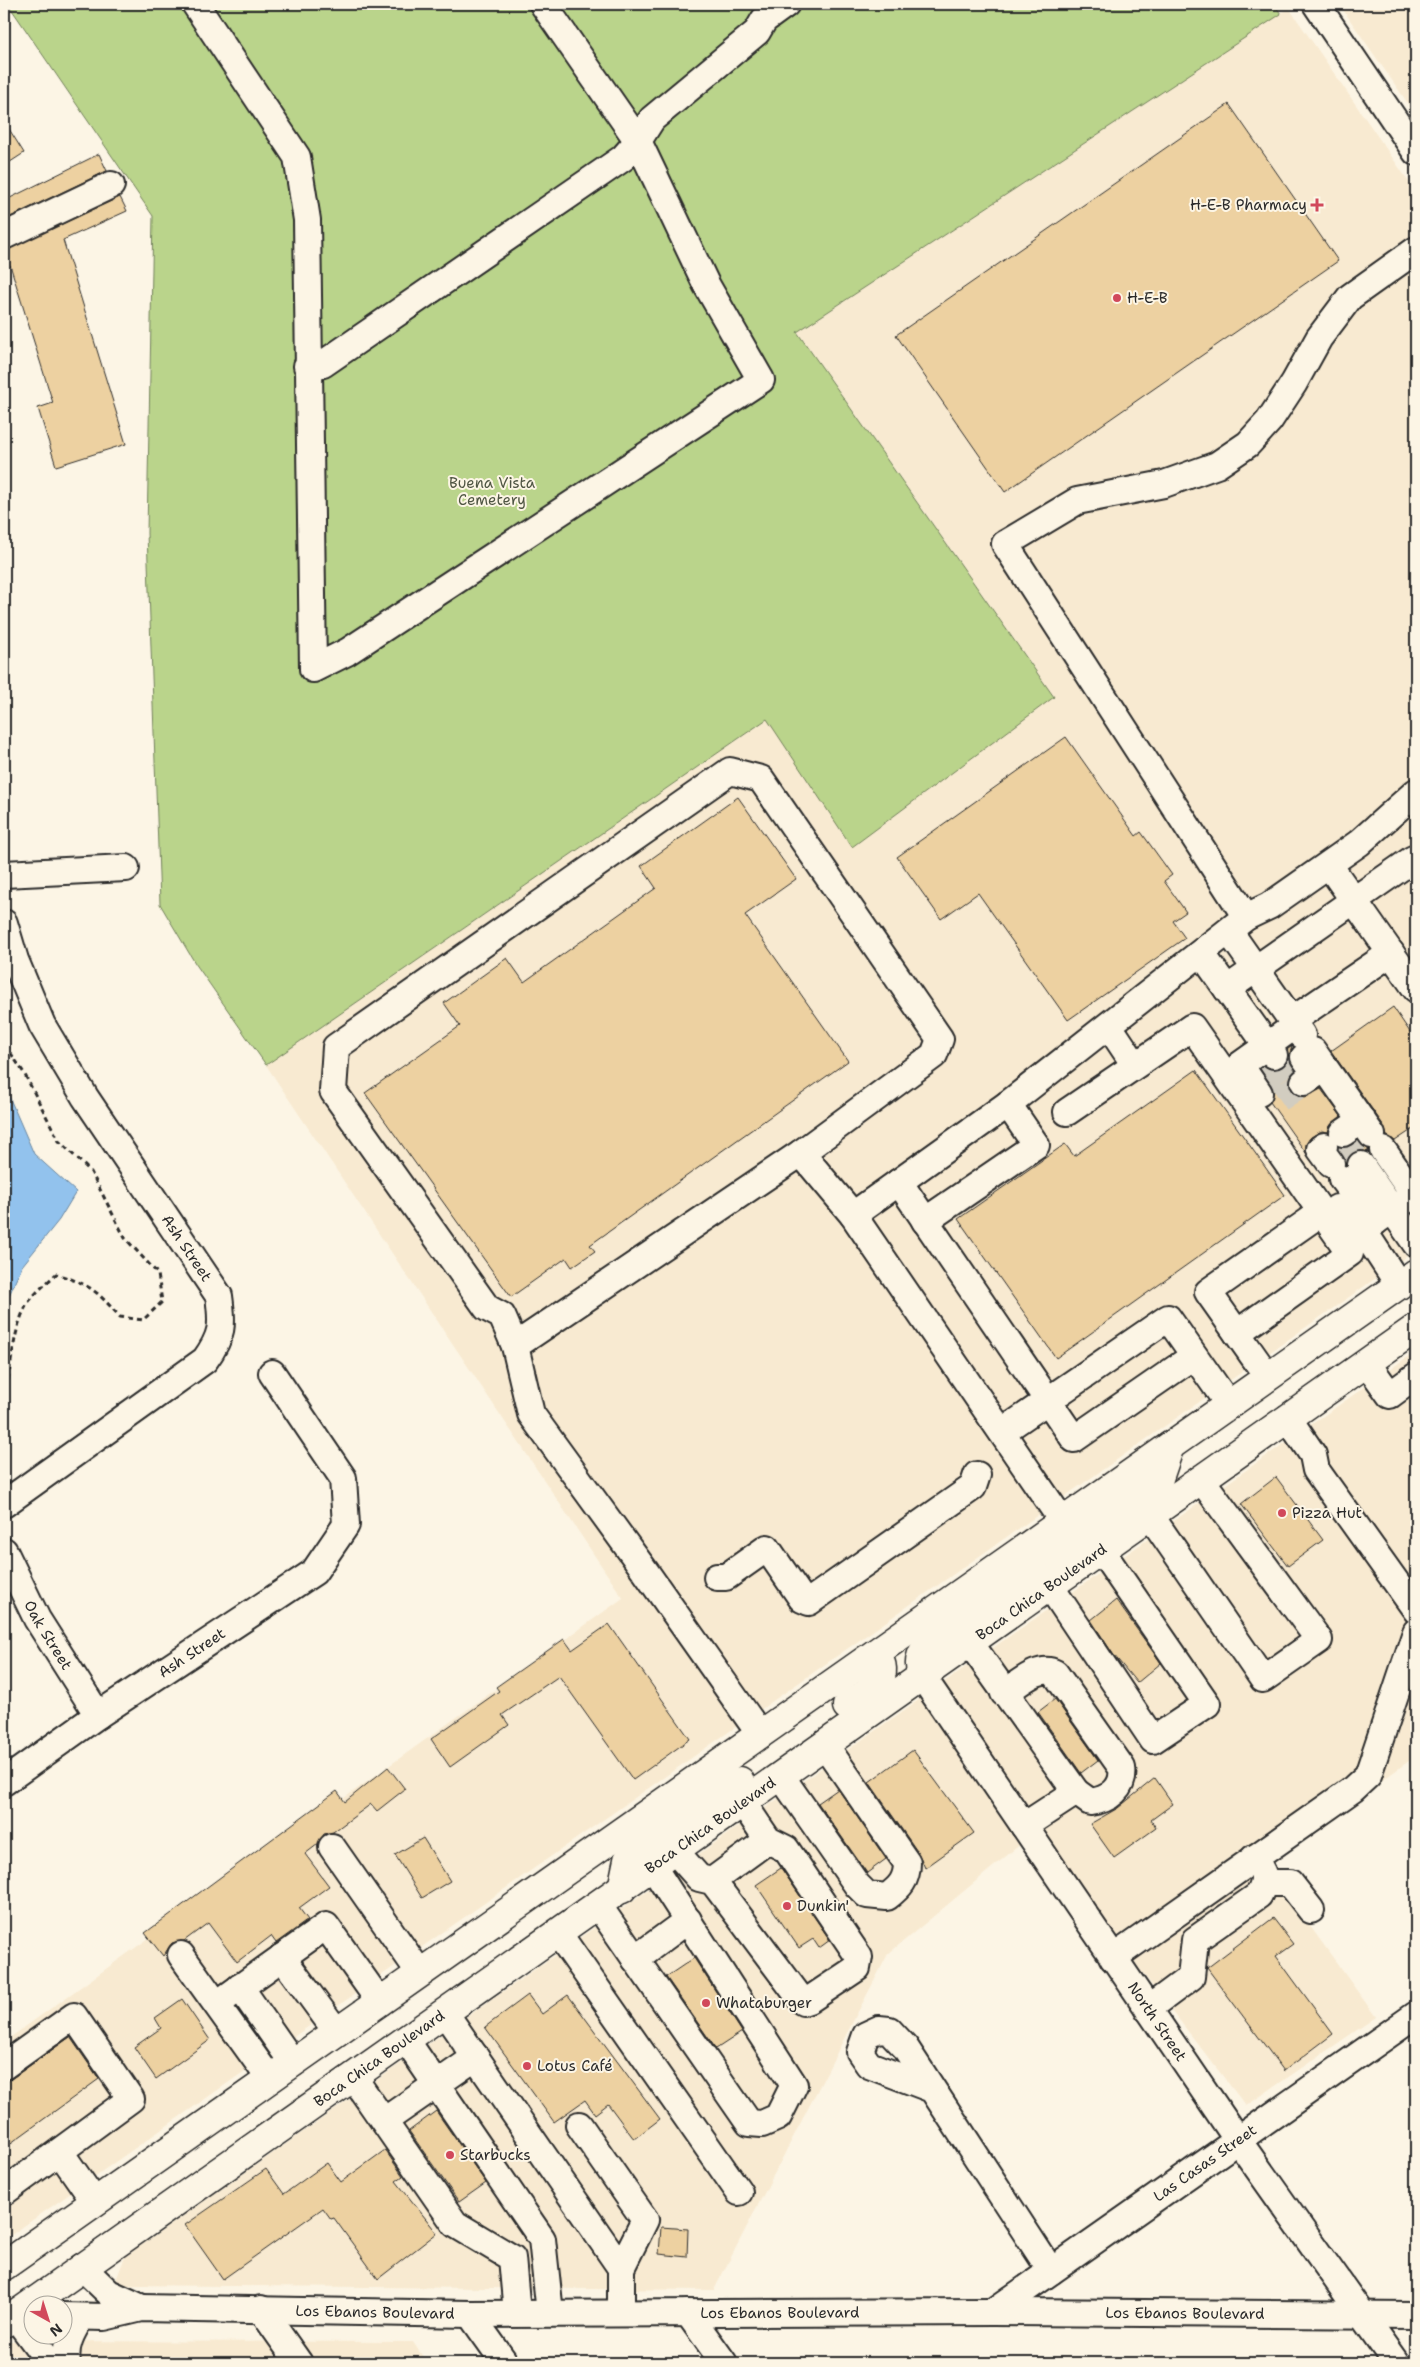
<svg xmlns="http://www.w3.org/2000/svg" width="1420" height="2367" font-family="'Shantell Sans',sans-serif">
<rect width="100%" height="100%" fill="#fcf5e5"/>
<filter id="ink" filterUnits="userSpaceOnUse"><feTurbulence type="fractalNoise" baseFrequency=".02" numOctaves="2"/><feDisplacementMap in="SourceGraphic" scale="10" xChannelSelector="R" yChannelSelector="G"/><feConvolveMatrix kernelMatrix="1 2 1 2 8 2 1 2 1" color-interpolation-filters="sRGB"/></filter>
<g filter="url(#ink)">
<path fill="#f8ead1" d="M1339,4H1416V115Z
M1289,8L1416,192V1250L4,2240V2042L623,1598L266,1065L767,719L1054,697L797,332Z
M1416,1351V1756L1265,1864L1376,2017L1246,2106L1034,1833L888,1954L714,2290L114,2285L125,2257Z
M4,2341L413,2342L427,2363H4Z"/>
<path fill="#bad48b" stroke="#72805b" d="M8,4H1274L1281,14L797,332L1054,697L852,847L767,719L266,1065L195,963L160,904L147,533L153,216Z"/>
<path fill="#92c2ed" stroke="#69869f" d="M4,1085L34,1154L76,1192L59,1220L22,1266L4,1307Z"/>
<path fill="#edd1a1" stroke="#2b2b2b" d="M1229,104L1338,261L1005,492L896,335Z
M4,121L24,153L4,166Z
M99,154L107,171L4,220V201Z
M120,197L127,211L63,240L126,444L56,466L38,408L53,403L10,265L4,268V251Z
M1066,737L1136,836L1141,832L1172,875L1164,881L1186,912L1173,921L1185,938L1068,1020L978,893L941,919L897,857Z
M738,797L796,879L745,915L848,1061L590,1245L595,1251L572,1267L566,1258L511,1297L365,1093L460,1026L444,1003L507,958L524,982L656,888L641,866Z
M1393,1007L1416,1041V1127L1395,1141L1387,1136L1384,1126L1331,1051Z
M1292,1046L1289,1058L1295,1070L1289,1082L1292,1091L1298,1096L1305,1097L1321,1089L1341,1116L1330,1126L1328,1132L1322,1131L1311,1137L1306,1144V1153L1270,1102L1274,1091L1261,1069L1264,1066L1275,1070L1282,1067L1288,1061L1287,1050Z
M1196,1070L1285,1195L1056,1358L958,1219L1065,1144L1074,1156Z
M1358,1141L1368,1149V1152L1360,1150L1353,1152L1346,1165L1339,1147L1345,1148Z
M1276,1477L1323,1540L1288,1566L1241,1504Z
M1116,1600L1161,1663L1137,1683L1113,1654L1091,1620Z
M609,1624L690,1739L633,1780L559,1676L502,1715L509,1725L450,1767L431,1739L499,1691L496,1687L564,1639L572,1650Z
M1055,1699L1098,1760L1081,1773L1038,1712Z
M913,1750L974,1833L925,1868L919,1854L869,1782Z
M388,1767L405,1789L377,1811L371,1804L333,1832L324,1834L318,1844L305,1854L329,1886L299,1908L308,1920L276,1943L271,1936L237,1962L208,1923L184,1941L172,1943L163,1956L145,1933L337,1791L345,1802Z
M1155,1778L1173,1804L1151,1820L1156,1828L1114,1858L1090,1824L1118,1808Z
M838,1789L886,1859L867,1873L818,1803Z
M423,1838L450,1881L422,1898L395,1855Z
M781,1868L830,1940L819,1948L813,1939L799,1948L756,1885Z
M1273,1918L1293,1944L1276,1956L1333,2034L1284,2071L1207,1968Z
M694,1958L742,2032L716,2049L666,1977Z
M528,1995L542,2014L568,1995L660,2119L634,2139L608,2104L595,2114L585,2100L554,2122L485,2027Z
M182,1999L210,2040L156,2079L134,2047L161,2028L155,2018Z
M70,2037L99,2079L4,2148V2084Z
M436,2111L486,2183L459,2202L409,2131Z
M385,2150L403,2176L396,2181L437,2233L378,2279L334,2218L331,2219L323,2208L223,2279L185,2225L266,2169L284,2194L327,2163L341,2182Z
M661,2227L688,2229L687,2257L659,2254Z"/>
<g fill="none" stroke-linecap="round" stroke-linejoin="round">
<path stroke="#d2cdc0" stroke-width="26" stroke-dasharray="26 13" stroke-linecap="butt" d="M1274,1055L1296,1087
M1256,1068L1279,1099L1304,1082
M1340,1135L1361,1165"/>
<g stroke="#2b2b2b" stroke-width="30">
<g id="minor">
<path d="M195,4L297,157L307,220L313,669L347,652L761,380L706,284L638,141L543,4"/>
<path d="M1316,4L1416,152"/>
<path d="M4,236L111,185"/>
<path d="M307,366L323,364L623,158L638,141L652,119L757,32L764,20L786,4"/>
<path d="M1329,865L1416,989"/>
<path d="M4,874L126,868"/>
<path d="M1246,917L1005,544L1077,501L1164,484L1217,465L1248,444L1269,421L1294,383L1319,338L1350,297L1416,250"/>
<path id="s1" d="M4,923L15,960L42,1025L85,1097L219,1296C223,1325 223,1335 205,1360L4,1504"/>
<path d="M1229,931L1302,1035"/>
<path d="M1202,954L1274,1055"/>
<path d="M1227,989L1413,859L1416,863"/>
<path d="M1300,1015L1391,953"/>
<path d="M1109,1026L1135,1065"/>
<path d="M1313,1051L1372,1135"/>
<path d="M1304,1057L1316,1074L1304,1082"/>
<path d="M1259,1093L1240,1065L1289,1030"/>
<path d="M1067,1112L1192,1027L1350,1253L1237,1333"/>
<path d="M1343,1133L1362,1120"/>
<path d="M1324,1146L1320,1149L1331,1164"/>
<path d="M1383,1150L1414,1195"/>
<path d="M1361,1165L1416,1244"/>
<path d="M1342,1179L1375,1222"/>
<path d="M899,1182L1074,1439L1194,1356"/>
<path d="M1337,1208L1356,1235L1416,1193"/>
<path d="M853,1215L1008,1104L1246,917L1269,906L1359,843L1416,792"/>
<path d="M925,1221L1036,1145L1008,1104"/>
<path d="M1363,1230L1399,1285"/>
<path d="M515,1346L502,1316L487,1308L333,1091L336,1047L730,771L761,779L940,1039L934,1055L801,1153"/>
<path d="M1367,1363L1390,1395L1416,1376"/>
<path d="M1268,1377L1208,1292L1322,1212"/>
<path d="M1288,1418L1313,1455L1316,1470L1416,1610"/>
<path d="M1002,1432L1168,1318L1229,1405"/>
<path d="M1150,1515L1263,1679L1319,1640L1201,1479"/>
<path id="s2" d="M4,1551L37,1619L98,1715"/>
<path d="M717,1577H726L767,1548L802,1599L809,1602L973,1487L977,1475"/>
<path d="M1050,1586L1153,1740L1207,1704L1101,1550"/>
<path d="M970,1643L1076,1792L1024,1826"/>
<path id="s3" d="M922,1676L1237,2139L1396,2363"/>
<path d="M1004,1693C1019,1684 1039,1664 1055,1673L1122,1768C1125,1788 1109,1800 1090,1802L1076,1792"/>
<path d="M760,1734L643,1568L531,1414L515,1346L801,1153L853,1215L1063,1522"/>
<path d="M781,1776L857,1885L867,1895L887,1897C900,1887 907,1880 907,1863L825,1745"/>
<path id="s4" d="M4,1782L98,1715L314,1572L346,1525L343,1478L272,1373"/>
<path d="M332,1847L420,1973"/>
<path d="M675,1851L699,1878L712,1881L717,1887L803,2002L809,2000L857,1968L859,1957L786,1849L768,1840L743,1803"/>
<path d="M712,1881L768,1840"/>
<path d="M1265,1883H1290L1311,1910"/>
<path d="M598,1905L749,2123L762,2124L778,2117L794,2085L653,1867"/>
<path d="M558,1933L739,2192"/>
<path d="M181,1955L270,2079"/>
<path d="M282,1957L337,2032"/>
<path d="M1113,1958L1353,1789L1368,1775L1416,1632"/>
<path d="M635,1959L688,1920"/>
<path d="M240,1987L293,2063"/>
<path d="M217,2004L326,1926L380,2002"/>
<path d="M1148,2009L1191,1977L1195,1940L1259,1895C1268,1877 1264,1874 1254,1858"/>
<path d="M445,2013L621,2268"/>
<path d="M406,2040L542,2239L550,2313"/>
<path d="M4,2066L74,2016L131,2099L4,2192"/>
<path d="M353,2077L455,2224L512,2258L517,2313"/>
<path d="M932,2089L869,2065L860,2052L866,2035L879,2029L889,2030L905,2047L1051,2271"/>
<path d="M384,2121L476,2057"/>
<path d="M579,2125L645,2220L621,2268V2313"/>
<path d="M60,2152L95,2202"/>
<path d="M82,2267L109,2293L142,2308"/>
<path d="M261,2309L299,2363"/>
<path id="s5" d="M993,2312L1416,2015"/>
<path d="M688,2313L724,2363"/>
<path d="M470,2314L505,2363"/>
<path d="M15,2316L50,2363"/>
<path id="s6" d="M62,2316L104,2317L142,2308L470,2314L993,2312L1416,2315"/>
<path d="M67,2363C64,2345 72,2332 81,2317"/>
</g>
</g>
<g stroke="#2b2b2b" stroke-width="31">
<g id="major">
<path d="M922,1676C916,1657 923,1651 935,1637L1158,1481L1170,1446"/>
<path d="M847,1706C867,1692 894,1681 876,1653"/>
<path d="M622,1889L628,1860L740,1781"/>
<path d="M4,2266L1416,1273"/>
<path id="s7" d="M4,2323L1416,1328"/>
</g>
</g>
<path stroke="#2b2b2b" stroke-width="3" stroke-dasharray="5 4" stroke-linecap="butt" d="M4,1036L10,1052L24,1073L59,1141L91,1172L125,1238L158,1274L162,1302L143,1320L120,1317C96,1290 91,1285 56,1274C48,1282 38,1290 31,1299C14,1319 12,1364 6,1389L4,1390"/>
<use href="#minor" stroke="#fcf5e5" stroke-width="26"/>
<use href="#major" stroke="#fcf5e5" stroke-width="28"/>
</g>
</g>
<g fill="#d1495b" stroke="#fcf5e5" stroke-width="2">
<path d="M1314.5 197.5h5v5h5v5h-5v5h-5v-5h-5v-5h5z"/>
<circle cx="1117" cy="298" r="5"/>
<circle cx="1282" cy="1513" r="5"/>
<circle cx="787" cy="1906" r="5"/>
<circle cx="706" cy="2003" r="5"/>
<circle cx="527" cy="2066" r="5"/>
<circle cx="450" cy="2155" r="5"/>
</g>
<g text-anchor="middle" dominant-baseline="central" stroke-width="4" stroke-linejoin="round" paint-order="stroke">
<g font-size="15" fill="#2b2b2b" stroke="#fcf5e5" text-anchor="start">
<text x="1307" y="205" text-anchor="end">H-E-B Pharmacy</text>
<text x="1127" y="298">H-E-B</text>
<text x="1292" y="1513">Pizza Hut</text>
<text x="797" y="1906">Dunkin'</text>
<text x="716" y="2003">Whataburger</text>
<text x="537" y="2066">Lotus Café</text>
<text x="460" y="2155">Starbucks</text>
</g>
<g font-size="15" fill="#4f5543" stroke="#fcf5e5">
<text x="492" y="483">Buena Vista<tspan x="492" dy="17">Cemetery</tspan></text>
</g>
<g font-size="15" fill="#2b2b2b" stroke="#fcf5e5">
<text stroke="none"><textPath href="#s1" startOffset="375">Ash Street</textPath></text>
<text stroke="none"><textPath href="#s7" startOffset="1269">Boca Chica Boulevard</textPath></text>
<text stroke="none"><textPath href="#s2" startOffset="95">Oak Street</textPath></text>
<text stroke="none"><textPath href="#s4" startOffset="228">Ash Street</textPath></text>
<text stroke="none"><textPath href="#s7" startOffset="864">Boca Chica Boulevard</textPath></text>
<text stroke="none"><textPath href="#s3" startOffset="418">North Street</textPath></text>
<text stroke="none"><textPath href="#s7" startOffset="459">Boca Chica Boulevard</textPath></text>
<text stroke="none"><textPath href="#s5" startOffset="259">Las Casas Street</textPath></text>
<text stroke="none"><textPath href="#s6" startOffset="314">Los Ebanos Boulevard</textPath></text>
<text stroke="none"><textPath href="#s6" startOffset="719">Los Ebanos Boulevard</textPath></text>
<text stroke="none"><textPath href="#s6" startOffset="1124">Los Ebanos Boulevard</textPath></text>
</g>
</g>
<rect width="1420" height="2367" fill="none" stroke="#fcf5e5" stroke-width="20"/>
<rect x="10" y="10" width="1400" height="2347" fill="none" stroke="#2b2b2b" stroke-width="2" filter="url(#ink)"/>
<g transform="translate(48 2320) rotate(141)"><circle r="24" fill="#fcf5e5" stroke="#a8a49b"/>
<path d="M0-4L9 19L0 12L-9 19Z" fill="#d1495b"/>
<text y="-8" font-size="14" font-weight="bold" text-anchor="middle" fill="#2b2b2b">N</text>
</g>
</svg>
